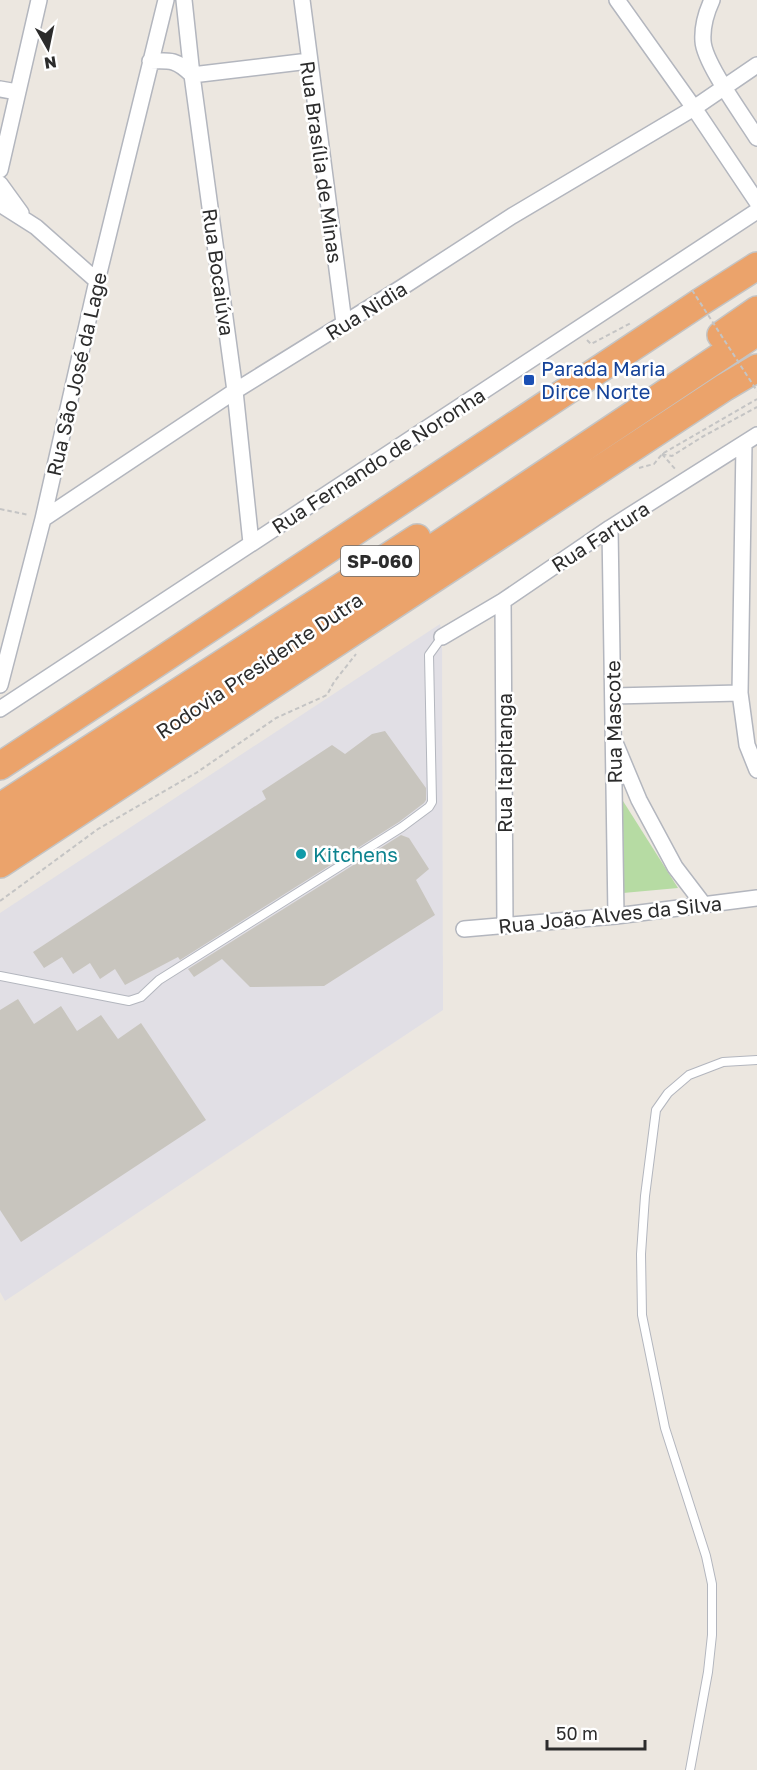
<svg xmlns="http://www.w3.org/2000/svg" width="757" height="1770" font-family="'Golos Text',sans-serif">
<rect width="100%" height="100%" fill="#ece7e0"/>
<path fill="#e1dfe5" d="M440,624L442,637L443,1010L5,1301L0,1292V913Z"/>
<path fill="#b6dba3" d="M623,801L678,888L623,893Z"/>
<path fill="#c8c5be" d="M385,731L426,788V800L424,803L399,822L180,960L178,957L125,985L115,969L100,979L90,963L73,974L62,957L44,968L33,952L266,799L262,791L332,745L345,754L372,734Z
M401,835L409,838L429,869L416,880L435,915L324,986L250,987L222,959L194,977L188,969Z
M18,999L34,1024L61,1006L77,1031L101,1015L118,1039L141,1023L206,1120L21,1242L0,1210V1010Z"/>
<g fill="none" stroke-linecap="round" stroke-linejoin="round">
<g stroke="#b3b6be" stroke-width="10">
<path id="lane" d="M0,976L129,1001L141,997L159,980L402,827L429,807L432,802L429,655L442,637
M690,1770L708,1672L712,1635V1584L706,1556L665,1428L642,1315L641,1254L645,1196L656,1110L668,1093L689,1075L723,1062L757,1060"/>
</g>
<g stroke="#b3b6be" stroke-width="18">
<path id="street" d="M184,0L192,75L235,391L251,543
M302,0L344,323
M617,0L694,108L757,202
M712,0C706,13 702,26 703,41C704,63 744,117 757,138
M150,61C171,60 177,60 192,75L309,61
M0,89L17,92
M0,170L39,0
M0,184L21,213
M0,204L36,227L97,281
M744,444L740,693L747,745L757,770
M43,519L235,391L401,288L512,216L694,108L757,65
M610,528L616,916
M503,601L505,926
M442,637L503,601L610,528L757,435
M0,685L43,519L97,281L166,0
M613,696L740,693
M0,709L757,211
M616,745L639,800L675,867L704,905
M464,929L616,916L757,898"/>
</g>
<g stroke="#c4c4c4" stroke-width="30">
<path id="highway" d="M721,335L757,310
M0,766L157,663L702,301L757,266
M0,807L417,538
M0,837L757,332
M0,864L725,387L757,368"/>
</g>
<path stroke="#c4c4c4" stroke-width="2" stroke-dasharray="4.5 3" stroke-linecap="butt" d="M587,340L591,344L631,323
M662,454L672,456L702,437L757,407
M662,454L676,470
M639,468L654,464L662,454L757,399
M0,509L29,515
M0,901L98,829L196,773L276,718L327,695L334,682L356,654"/>
<use href="#lane" stroke="#fff" stroke-width="8"/>
<use href="#street" stroke="#fff" stroke-width="15"/>
<use href="#highway" stroke="#eba36b" stroke-width="27"/>
<path stroke="#c4c4c4" stroke-width="2" stroke-dasharray="4.5 3" stroke-linecap="butt" d="M692,290L757,391"/>
</g>
<rect fill="#1a4fb4" stroke="#fff" stroke-width="2" x="523" y="374" width="12" height="12" rx="3"/>
<circle fill="#0f9aa8" stroke="#fff" stroke-width="2" cx="301" cy="854" r="6"/>
<g text-anchor="middle" dominant-baseline="central" stroke-width="5" stroke-linejoin="round" paint-order="stroke">
<rect fill="#fff" stroke="#6b6b6b" stroke-width="1.5" x="341" y="546" width="78" height="30" rx="4.5"/>
<g font-size="18" font-weight="bold" fill="#2c2c2c">
<text x="380" y="561">SP-060</text>
</g>
<g font-size="20" fill="#2c2c2c" stroke="#fff">
<text transform="translate(322 162) rotate(82)">Rua Brasília de Minas</text>
<text transform="translate(219 272) rotate(82)">Rua Bocaiúva</text>
<text transform="translate(366 310) rotate(-32)">Rua Nidia</text>
<text transform="translate(76 374) rotate(-77)">Rua São José da Lage</text>
<text transform="translate(378 460) rotate(-33)">Rua Fernando de Noronha</text>
<text transform="translate(600 536) rotate(-33)">Rua Fartura</text>
<text transform="translate(259 665) rotate(-34)">Rodovia Presidente Dutra</text>
<text transform="translate(613 722) rotate(-91)">Rua Mascote</text>
<text transform="translate(504 763) rotate(-90)">Rua Itapitanga</text>
<text transform="translate(610 914) rotate(-6)">Rua João Alves da Silva</text>
</g>
<g font-size="20" fill="#164399" stroke="#fff" text-anchor="start">
<text x="541" y="368">Parada Maria<tspan x="541" dy="23">Dirce Norte</tspan></text>
</g>
<g font-size="20" fill="#0d838f" stroke="#fff" text-anchor="start">
<text x="313" y="854">Kitchens</text>
</g>
</g>
<g transform="translate(48 48) rotate(171)" stroke="#ffffff" stroke-width="4.5" paint-order="stroke">
<path d="M0-4.5L10 22L0 15L-10 22Z" fill="#2c2c2c"/>
<text y="-9" font-size="16" font-weight="bold" text-anchor="middle" fill="#2c2c2c">N</text>
</g>
<path d="M547 1740v9h98v-9" fill="none" stroke="#2c2c2c" stroke-width="3"/>
<text x="556" y="1740" font-size="18" fill="#2c2c2c" stroke="#ffffff" stroke-width="4.5" paint-order="stroke">50 m</text>
</svg>
